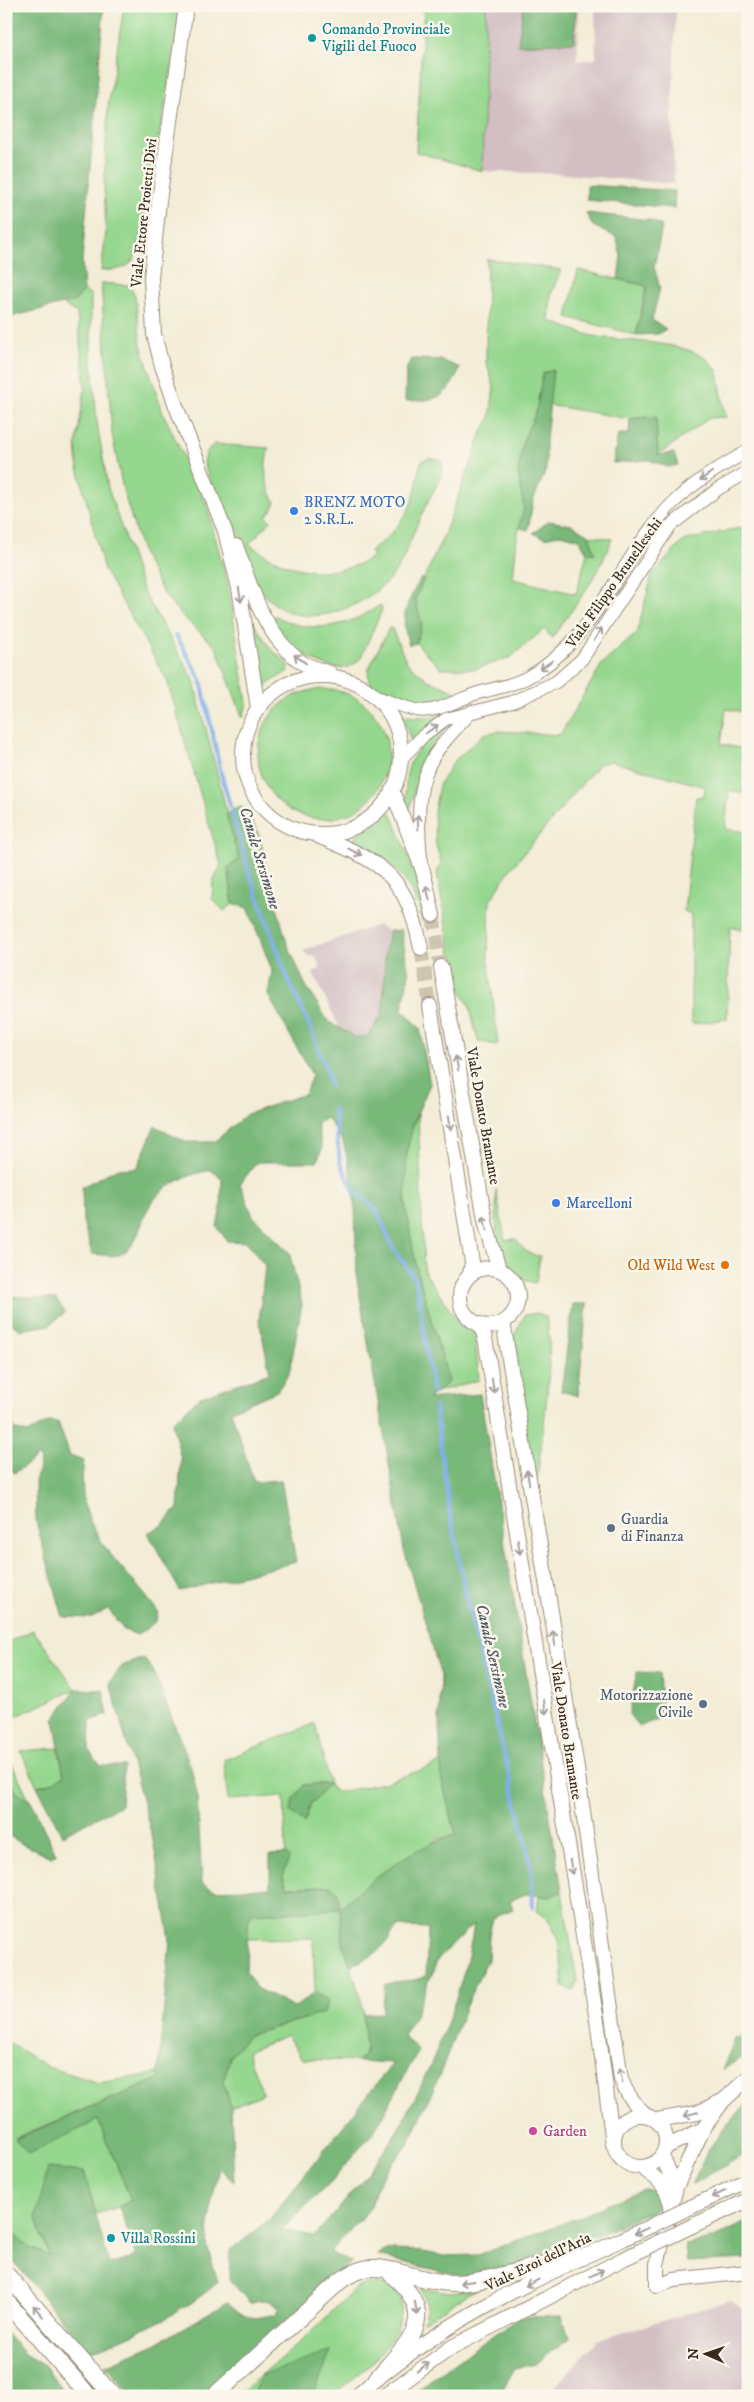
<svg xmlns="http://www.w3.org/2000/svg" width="754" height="2402" font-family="'IM FELL DW Pica',serif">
<rect width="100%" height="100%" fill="#fbf7ec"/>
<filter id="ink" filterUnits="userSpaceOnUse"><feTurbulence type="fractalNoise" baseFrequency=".02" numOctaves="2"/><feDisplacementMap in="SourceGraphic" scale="10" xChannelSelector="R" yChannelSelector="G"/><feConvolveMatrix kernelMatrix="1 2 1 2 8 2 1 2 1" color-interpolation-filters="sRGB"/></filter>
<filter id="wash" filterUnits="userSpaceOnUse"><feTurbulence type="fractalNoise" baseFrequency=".0096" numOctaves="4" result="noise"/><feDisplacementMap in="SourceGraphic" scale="20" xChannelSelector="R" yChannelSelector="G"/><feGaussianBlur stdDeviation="1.12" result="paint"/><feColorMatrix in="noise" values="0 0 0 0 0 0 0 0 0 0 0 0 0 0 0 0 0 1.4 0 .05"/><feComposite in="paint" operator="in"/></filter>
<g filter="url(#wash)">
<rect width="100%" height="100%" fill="#f3ecd6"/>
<path fill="#d2bec3" d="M486,6H579L577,61L596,59L595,6H676L672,114L674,184L564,174L482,171Z
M378,925L389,931L385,953L383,1012L369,1036L356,1039L341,1031L313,973L320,969L316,957L306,955L304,950Z
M731,2300L742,2309L748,2310V2396H546L598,2340Z"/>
<path fill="#95d78e" stroke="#688056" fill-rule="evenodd" d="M124,6H181L176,44L139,248C131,270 122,269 101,271L106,232L104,185L108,107Z
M424,6H486L482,171L416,152Z
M487,259L561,270L551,294L549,321C562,325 575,331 589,335C619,343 698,338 716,369C722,380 720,403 727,417L709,418L658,455L656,416L630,419L548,405L553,370L543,373L536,412L523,441L518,473L524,508L517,537L513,579L576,594L587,553H595L589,535L612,539C599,576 574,607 552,638L544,629L510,658L475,669L440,668L416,643L422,624L415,599L445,532L482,432L490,418L494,387L486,362Z
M578,270L647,286L636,335L567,317Z
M101,283L128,285L135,295L141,345L162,411L207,506L228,585L247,703L243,718L216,647L181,615L163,593L143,555L123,490L112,434Z
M84,290L91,295V349L97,423L108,488L143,591L193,678L239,860L228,868L233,904L224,911L212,899L213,882L221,865L167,680L104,570L78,468L76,445L85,387L77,313L63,304L75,301Z
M214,444L269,448C263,468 265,484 275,502L274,507L266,516L271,521L249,544C286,572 331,582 373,557L370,551C391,537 411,514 416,488C418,479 418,470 422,461L429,458L440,460L443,468L440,479C429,498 420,517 412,537C407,547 404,559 398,568C384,589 361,604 338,611C319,617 300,618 282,609C247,592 219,502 204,465L206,453Z
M748,526V713L726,709L721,744L748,750V794L729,790L725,829L748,832L744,885L748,887V931L730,926L727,1019L693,1024L691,1022V914L684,911L696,797L703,796L706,787L610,761L598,765L509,871L490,901L488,955L498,1044L495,1045L478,1041L469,1005L456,982L437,873L441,862L436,845L434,812L439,785L453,762L484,734L499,731L560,735L602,664L637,633L652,575L683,541Z
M381,605L382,610L361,657C344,683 302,657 287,640C281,633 275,625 271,617L276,616C304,633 339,629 367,613C372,611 376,607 381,605Z
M251,621L253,622L270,648L289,665L288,671L258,691Z
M389,628L392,629L407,663L428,680L456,692L455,694L423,703L407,702L374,688L369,681L368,670Z
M258 754a65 65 0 1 1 130 0a65 65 0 1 1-130 0Z
M455,711L411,741L405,723L402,718L403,715C423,719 436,717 455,711Z
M449,724L426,757L419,774L409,811L407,809C402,762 412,750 449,724Z
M391,812L417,879L426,920L422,921C418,899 404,874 386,861C376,854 362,848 355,838L359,833Z
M418,1113L424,1271L452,1313L475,1336L479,1380L436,1392L449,1382C428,1301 382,1195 418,1113Z
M496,1189L505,1240L516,1239C522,1249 528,1255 540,1256L536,1283C490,1277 497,1224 496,1189Z
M537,1313L545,1316C557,1343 541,1444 537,1479L534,1487L511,1341L525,1315Z
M33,1630L76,1689L6,1721V1643Z
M315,1723L329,1783L332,1789L338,1792L384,1783L441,1763L442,1781L456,1835L436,1839L343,1945C352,1967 373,2030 365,2052C364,2055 360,2058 358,2061L302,2059L287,2035L247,2052L263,2094L231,2107L223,2081L231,2055L249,2035L324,2013L327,2001L315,1992L313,1938L247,1939L248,1922L252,1914L339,1909L331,1886L287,1887L283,1876L289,1858L286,1854L284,1796L228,1800L224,1760ZM328,1783L311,1804L304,1823L291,1812L304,1785Z
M58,1748L64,1776L48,1784L37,1786L21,1751Z
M6,1752L56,1854L51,1857L21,1843L6,1834Z
M562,1891L577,1981L574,1991L563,1987C560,1960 563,1927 537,1911L539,1895L550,1897Z
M6,2041L48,2067L99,2083L158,2073L161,2078L15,2138L29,2153L98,2120L131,2200L119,2207L96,2214L84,2171L36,2218L50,2257L30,2248L6,2227Z
M369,2283L387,2285L400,2293C410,2340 364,2368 333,2396H237L310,2333L356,2288Z
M421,2288L450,2292L476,2289L423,2322L427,2306Z"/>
<path fill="#78b879" stroke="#5a714c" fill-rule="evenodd" d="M6,6H104L82,261L84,290L75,301L6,318Z
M523,6H576L574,42L518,45Z
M587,185L675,191L674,208L587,200Z
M586,213L649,220L662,226L654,267L660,288L652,320L666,329L658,334L636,335L647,286L618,279L621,256L616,237L593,226Z
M412,359L441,360L460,368C446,400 438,400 405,401L406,369Z
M553,370L546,440V470L533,501L528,530L519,528L524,508L518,473L523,441L536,412L543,373Z
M656,416L658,455L674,453L678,465L668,467L649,460L613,463L618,434H629L630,419Z
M549,521L572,525L589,535L595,553H587L579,539L561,534L545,538L533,533Z
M421,578L424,579L415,599L422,624L416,643L409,645C399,615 406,605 421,578Z
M239,806L247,811L260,837L269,879L287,943L305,984L328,1021L356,1038L369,1036L383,1012L385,953L389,931L401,930L409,974L402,1009L420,1028L430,1084L414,1121L407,1151L405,1202L416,1266L449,1382L428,1399L480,1394L562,1891L550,1897L525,1894L510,1901L513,1909L493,1918L489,1935L488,1960L469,1998L436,2084L408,2145L386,2171L376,2187L371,2207L331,2251L337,2257L352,2262L199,2396H132L105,2365L155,2344L228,2302C245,2320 252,2320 276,2314L280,2308C271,2299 261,2298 250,2303L229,2279L230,2251L269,2220L393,2063L358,2061L366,2051L363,2014L382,2013L385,1985C401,1978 409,1984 426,1976L428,1928L397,1927C382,1950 376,1956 351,1965L343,1945L340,1909L252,1914L248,1922L246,1971L256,1988L294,2008L315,1992L327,2000L324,2013L249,2035L231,2055L223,2081L231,2107L234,2182L219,2168L211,2205L207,2246L218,2282C182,2315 134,2334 89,2352C60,2320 36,2285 6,2254V2227L30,2248L50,2256L36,2218L48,2168L84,2171L109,2264L137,2256L119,2207L131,2200L98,2120L29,2154L15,2139L161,2078L158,2073L170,1940L153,1840L110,1682L122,1666L143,1658L153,1670L191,1767L197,1794L202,1883L214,1890L270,1888V1855L286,1854L289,1858L283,1876L287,1887L331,1886L338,1892L340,1908C369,1880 416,1844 456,1835L442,1781L439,1722L441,1676L404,1550L357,1280L355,1207L351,1174L343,1141L327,1118L317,1123L322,1148L317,1162H257L240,1184L253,1216L289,1252L302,1304L289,1374L277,1391L231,1411L254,1482L281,1480L296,1562L180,1591L148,1533L162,1525L178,1508L181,1459L172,1422L200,1397L270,1373L259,1320L265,1266L247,1242L227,1241L217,1227L221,1207L222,1178L210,1170C188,1175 164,1184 151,1204C140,1220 139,1248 119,1255C112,1257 99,1254 92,1254L83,1221L82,1187L116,1169L137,1168L155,1126L186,1142H214L247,1114L305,1094L312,1075L268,995L272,970L248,908L233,904L228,867L239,860L226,815ZM474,1924C465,1991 424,2092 386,2148C364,2180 340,2208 314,2236L281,2230L331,2182L375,2130L418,2051L403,2035L415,2016L438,1959Z
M6,1294L11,1296L56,1299L65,1312L50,1325L21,1330L6,1320Z
M573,1304H587L578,1396L561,1391Z
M6,1404L12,1411L13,1429L27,1433L49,1422H58L70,1456L84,1461C73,1533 121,1560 158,1612L156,1621L138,1635L124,1630L108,1609L92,1618L63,1617L36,1522L35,1482L40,1463L39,1456L14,1473L6,1462Z
M637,1672L659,1673L662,1717L639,1727L629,1714Z
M76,1689L103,1690L108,1715L90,1721L89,1751L101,1766H124L121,1805L62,1835L37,1786L48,1784L64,1776L54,1719Z
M6,1774L17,1793L31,1802L56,1854L51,1857L21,1843L6,1834Z
M329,1783L311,1804L304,1823L291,1812L293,1800L304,1785Z
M748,2034V2054L722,2070L735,2039Z
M748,2103V2152L692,2185L708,2150L727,2125Z
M643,2189H652L658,2200L659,2207L606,2232L516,2265L468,2278L378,2256L384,2251L391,2250L418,2251L444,2256L478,2255L577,2218Z
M748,2221V2259L687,2262L685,2245L714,2238Z
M562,2316L569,2338L535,2364L515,2368L499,2396H412L436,2375L520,2317Z
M6,2333L24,2354L46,2367L67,2396H6Z
M331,2351L313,2396H252L261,2376Z"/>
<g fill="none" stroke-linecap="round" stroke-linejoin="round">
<path stroke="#80afea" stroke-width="4" d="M176,635L201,680L221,773L249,872L289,982L306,1017L327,1071L330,1086
M334,1109L340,1162L354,1191L376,1209L394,1250L416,1280L433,1392
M435,1407L449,1507L467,1599L529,1857L532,1877L533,1908"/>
</g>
</g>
<g filter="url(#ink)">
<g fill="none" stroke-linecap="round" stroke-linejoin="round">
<path stroke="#cec5b1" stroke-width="14" stroke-dasharray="14 7" stroke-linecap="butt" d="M433,915L441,967
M421,948L430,1006"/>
<g stroke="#978b7a" stroke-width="14">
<path id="tertiary" d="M376,697C389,701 402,707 416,710C437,714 458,699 478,693C495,688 512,686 528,677C596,640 619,559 670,506C693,482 720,467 748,451
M400,760L424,735L446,719L512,702L556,682L582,659L670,526L718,489L748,472
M421,859C418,823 415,781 438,750C448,736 461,724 472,711"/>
</g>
<g stroke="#978b7a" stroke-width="16">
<path id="secondary" d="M186,6L159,201L151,278L154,334L162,366L176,406L225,531L239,588L258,708
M236,546C252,589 263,634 301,662C309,667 321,670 330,673
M243 755a79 79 0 1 1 158 0a79 79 0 1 1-158 0Z
M392,790L423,871L433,915
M318,836C384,863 406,875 421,948
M441,967L486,1225L499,1269
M430,1006L470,1250L472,1262L470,1275
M460 1297a29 29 0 1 1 58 0a29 29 0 1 1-58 0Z
M503,1322L576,1762L621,2079C626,2094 634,2104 646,2115
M480,1324L485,1338L598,2027L613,2144
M614 2141a26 26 0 1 1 52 0a26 26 0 1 1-52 0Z
M657,2120L697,2113L720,2102
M666,2147L703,2129L723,2101L748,2078
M662,2156L676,2187L657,2264V2286L674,2280L748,2272
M641,2167C658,2179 667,2185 671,2206
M676,2187L703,2129
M691,2207L748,2180
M692,2226L748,2200
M357,2396C434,2326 529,2281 623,2239
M384,2396L452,2347L623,2259"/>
</g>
<g stroke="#978b7a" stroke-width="18">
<path id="trunk" d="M6,2274L113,2396
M6,2301L89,2396
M377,2378C410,2340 441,2316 391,2274
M214,2396L340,2281C347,2276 355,2271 364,2269C385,2263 425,2283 451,2283C495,2283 538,2261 583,2257"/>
</g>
<use href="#tertiary" stroke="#fff" stroke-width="12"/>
<use href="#secondary" stroke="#fff" stroke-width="14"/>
<use href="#trunk" stroke="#fff" stroke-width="16"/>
<g stroke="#978b7a" stroke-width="16" stroke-linecap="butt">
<path id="secondary-bridge" d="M623,2239L691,2207
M623,2259L692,2226"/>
</g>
<use href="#secondary-bridge" stroke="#fff" stroke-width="14"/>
</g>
<defs><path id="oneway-shaft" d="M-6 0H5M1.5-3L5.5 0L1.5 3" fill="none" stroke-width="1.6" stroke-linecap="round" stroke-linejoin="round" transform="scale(1.25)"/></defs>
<g stroke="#a79f9a">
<use href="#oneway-shaft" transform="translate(706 476) rotate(145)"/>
<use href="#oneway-shaft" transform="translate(240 595) rotate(81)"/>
<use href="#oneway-shaft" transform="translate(598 634) rotate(-58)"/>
<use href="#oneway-shaft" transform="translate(300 659) rotate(-144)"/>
<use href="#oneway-shaft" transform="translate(546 665) rotate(145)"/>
<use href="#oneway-shaft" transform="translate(432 729) rotate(-35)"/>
<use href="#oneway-shaft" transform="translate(418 822) rotate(-92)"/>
<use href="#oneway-shaft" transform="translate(355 852) rotate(26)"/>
<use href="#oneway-shaft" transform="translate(428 893) rotate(-103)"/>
<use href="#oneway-shaft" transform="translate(457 1063) rotate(-100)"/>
<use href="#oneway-shaft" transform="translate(450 1123) rotate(81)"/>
<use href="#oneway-shaft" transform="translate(485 1223) rotate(-102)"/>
<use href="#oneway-shaft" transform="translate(493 1386) rotate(81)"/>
<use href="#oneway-shaft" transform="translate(528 1477) rotate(-100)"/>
<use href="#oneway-shaft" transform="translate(519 1547) rotate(81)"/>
<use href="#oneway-shaft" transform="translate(554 1638) rotate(-100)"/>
<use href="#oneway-shaft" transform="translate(545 1707) rotate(81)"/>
<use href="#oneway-shaft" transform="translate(571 1867) rotate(81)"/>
<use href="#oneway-shaft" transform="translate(621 2075) rotate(-101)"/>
<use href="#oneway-shaft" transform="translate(691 2114) rotate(165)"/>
<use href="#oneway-shaft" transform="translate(719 2194) rotate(154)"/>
<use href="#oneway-shaft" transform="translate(641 2231) rotate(155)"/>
<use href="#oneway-shaft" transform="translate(597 2273) rotate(-27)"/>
<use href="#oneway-shaft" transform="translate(467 2282) rotate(173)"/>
<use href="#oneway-shaft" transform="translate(532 2283) rotate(153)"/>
<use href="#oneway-shaft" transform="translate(416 2308) rotate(80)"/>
<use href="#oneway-shaft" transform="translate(38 2311) rotate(-131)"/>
<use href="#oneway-shaft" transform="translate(423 2367) rotate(-34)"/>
</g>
</g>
<g fill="#0f9aa8" stroke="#fbf7ec" stroke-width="2">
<circle cx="312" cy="38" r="5"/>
<circle cx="111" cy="2238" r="5"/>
</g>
<g fill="#3f7fe0" stroke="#fbf7ec" stroke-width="2">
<circle cx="294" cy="511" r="5"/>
<circle cx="556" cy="1203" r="5"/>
</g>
<circle fill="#e8710a" stroke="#fbf7ec" stroke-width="2" cx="725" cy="1265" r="5"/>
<g fill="#5c6f8a" stroke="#fbf7ec" stroke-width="2">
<circle cx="611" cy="1528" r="5"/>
<circle cx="703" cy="1704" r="5"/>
</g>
<circle fill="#d1479c" stroke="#fbf7ec" stroke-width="2" cx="533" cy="2131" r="5"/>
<g text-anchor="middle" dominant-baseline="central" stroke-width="5" stroke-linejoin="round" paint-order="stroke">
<g font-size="15" fill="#0d838f" stroke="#fbf7ec" text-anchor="start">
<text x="322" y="29">Comando Provinciale<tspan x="322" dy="17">Vigili del Fuoco</tspan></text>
<text x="121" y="2238">Villa Rossini</text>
</g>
<g font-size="15" fill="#3b2a1e" stroke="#fbf7ec">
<text transform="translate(144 213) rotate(-84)">Viale Ettore Proietti Divi</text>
<text transform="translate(614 583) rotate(-55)">Viale Filippo Brunelleschi</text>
<text transform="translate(483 1116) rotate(80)">Viale Donato Bramante</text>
<text transform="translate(566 1731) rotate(81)">Viale Donato Bramante</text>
<text transform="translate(538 2262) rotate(-26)">Viale Eroi dell'Aria</text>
</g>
<g font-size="15" fill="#366cbe" stroke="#fbf7ec" text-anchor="start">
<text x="304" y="502">BRENZ MOTO<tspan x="304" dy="17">2 S.R.L.</tspan></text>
<text x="566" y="1203">Marcelloni</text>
</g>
<g font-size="15" fill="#c56008" stroke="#fbf7ec" text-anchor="end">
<text x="715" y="1265">Old Wild West</text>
</g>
<g font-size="15" fill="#4e5e75" stroke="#fbf7ec" text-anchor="start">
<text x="621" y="1519">Guardia<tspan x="621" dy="17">di Finanza</tspan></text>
<text x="693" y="1695" text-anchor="end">Motorizzazione<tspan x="693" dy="17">Civile</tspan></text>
</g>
<g font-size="15" fill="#b23c85" stroke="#fbf7ec" text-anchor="start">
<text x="543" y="2131">Garden</text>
</g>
<g font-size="16" font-style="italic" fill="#535965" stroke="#fbf7ec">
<text transform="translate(260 858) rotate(73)">Canale Sersimone</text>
<text transform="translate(493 1656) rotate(77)">Canale Sersimone</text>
</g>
</g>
<rect width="754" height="2402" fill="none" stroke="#fbf7ec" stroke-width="25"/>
<g transform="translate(706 2354) rotate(272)" stroke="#fbf7ec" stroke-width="4" paint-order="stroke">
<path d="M0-4L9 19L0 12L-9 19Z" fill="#3b2a1e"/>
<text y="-8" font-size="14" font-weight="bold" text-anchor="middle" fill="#3b2a1e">N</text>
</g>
</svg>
